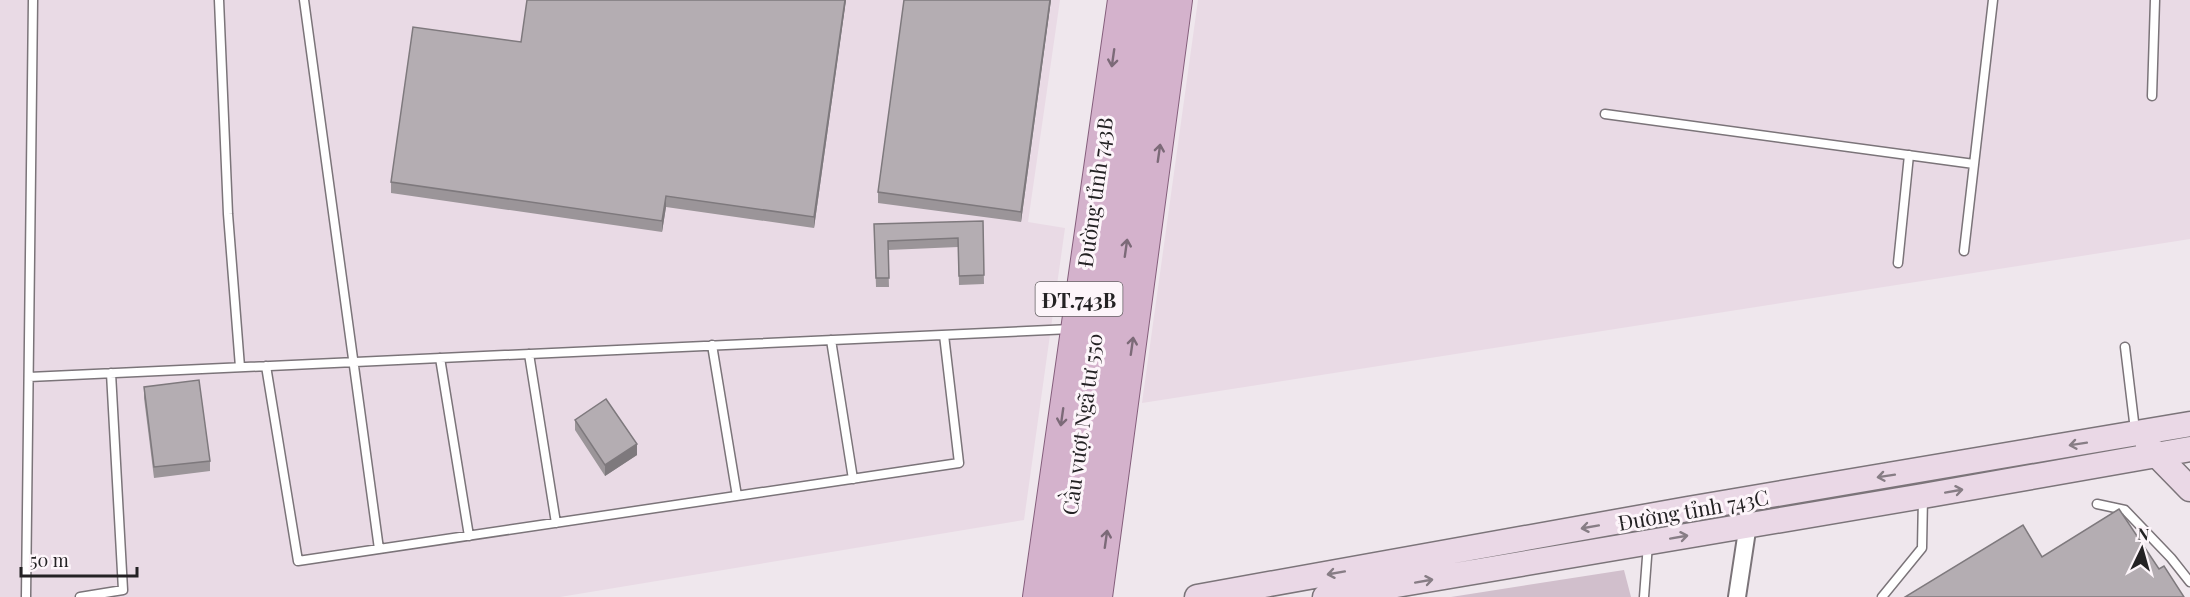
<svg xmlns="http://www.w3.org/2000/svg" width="2190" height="597" font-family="'Playfair Display',serif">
<rect width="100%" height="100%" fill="#efe7ed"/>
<path fill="#e9dae5" d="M0,0H1060L1028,222L1065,228L1024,520L560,597H0Z
M1198,0H2190V239L1142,403Z"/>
<path fill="#d1bfcc" d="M1624,570L1631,597H1451Z"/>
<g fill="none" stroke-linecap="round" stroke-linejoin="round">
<g stroke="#7b7479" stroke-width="11">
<path id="lane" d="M219,0L228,214L240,367
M304,0L379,549
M2152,96L2155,0
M1605,114L1974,164
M1964,251L1993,0
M1898,263L1909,155
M831,340L853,479
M712,345L737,496
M2125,347L2135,430
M529,354L556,523
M440,358L469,536
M266,366L298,561L959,463L944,335
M29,377L1071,329
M2097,504L2125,510L2171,558L2190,582
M26,597L33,0
M80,597L123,590L111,373
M1644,597L1648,544
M1882,597L1922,548L1923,497"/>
</g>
<g stroke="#7b7479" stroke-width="20">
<path id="street" d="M1737,597L1748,524"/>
</g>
<g stroke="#7b7479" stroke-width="27">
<path id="secondary" d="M2148,446L2190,489
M1197,597L1688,509L2190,424
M1325,597L1923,496L2190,449"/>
</g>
<g stroke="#845e7b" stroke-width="28">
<path id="primary" d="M1036,597L1121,0
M1057,597L1140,0
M1078,597L1160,0
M1099,597L1179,0"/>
</g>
<use href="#lane" stroke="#fff" stroke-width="8"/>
<use href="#street" stroke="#fff" stroke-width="16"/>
<use href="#secondary" stroke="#ead8e6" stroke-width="24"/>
<use href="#primary" stroke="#d4b2cc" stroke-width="26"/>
</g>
<path fill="#9b9599" d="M846,0L814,228L666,207L662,232L391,193V182L521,42Z
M904,0H1051L1021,222L878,203V192Z
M983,221L984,284L959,285L958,247L888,250L889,287H876L874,224Z
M144,387L210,461V471L154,478L144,398Z
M575,420L637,455L605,476L575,430Z"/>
<path fill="#7e797d" d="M845,0H846L814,228V217Z
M1050,0H1051L1021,222V212Z
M666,196V207L662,232V221Z
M637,444V455L605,476V465Z"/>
<path fill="#b4adb2" stroke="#7e797d" stroke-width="1.5" d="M527,0H845L814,217L666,196L662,221L391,182L413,27L521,42Z
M904,0H1050L1021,212L878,192Z
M983,221L984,275L959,276L958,238L888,241L889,278H876L874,224Z
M199,380L210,461L154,467L144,387Z
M606,399L637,444L605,465L575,420Z
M2119,509L2159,569L2164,566L2184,597H1905L2023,525L2042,557Z"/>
<defs><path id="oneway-shaft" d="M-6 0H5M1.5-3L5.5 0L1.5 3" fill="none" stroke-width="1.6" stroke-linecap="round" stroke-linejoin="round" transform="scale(1.5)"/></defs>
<g stroke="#7c6a78">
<use href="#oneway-shaft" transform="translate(1113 58) rotate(98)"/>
<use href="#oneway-shaft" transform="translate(1159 153) rotate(-82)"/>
<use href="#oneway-shaft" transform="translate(1126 248) rotate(-82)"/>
<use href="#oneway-shaft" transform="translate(1132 346) rotate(-82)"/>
<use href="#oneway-shaft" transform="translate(1062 417) rotate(98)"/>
<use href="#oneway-shaft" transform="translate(1106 539) rotate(-82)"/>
</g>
<g stroke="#877d85">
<use href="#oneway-shaft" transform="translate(2078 444) rotate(171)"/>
<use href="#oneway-shaft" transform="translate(1886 476) rotate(171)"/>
<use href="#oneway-shaft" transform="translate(1954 491) rotate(-10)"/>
<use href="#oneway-shaft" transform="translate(1590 527) rotate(170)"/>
<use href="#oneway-shaft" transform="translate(1679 537) rotate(-10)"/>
<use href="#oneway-shaft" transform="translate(1336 573) rotate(170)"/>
<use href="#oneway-shaft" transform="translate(1424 581) rotate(-10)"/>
</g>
<g text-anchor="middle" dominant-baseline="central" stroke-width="6" stroke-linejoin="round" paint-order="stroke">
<rect fill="#fdf5fa" stroke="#656164" stroke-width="1.5" x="1035.5" y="282" width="87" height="34" rx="4.5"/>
<g font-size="20" font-weight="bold" fill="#242224">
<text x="1079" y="299">ĐT.743B</text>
</g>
<g font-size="21" fill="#242224" stroke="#fdf5fa">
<text transform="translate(1094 192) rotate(-82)">Đường tỉnh 743B</text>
<text transform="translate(1081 424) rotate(-82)">Cầu vượt Ngã tư 550</text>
<text transform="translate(1693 509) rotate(-10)">Đường tỉnh 743C</text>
</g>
</g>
<g transform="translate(2142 549) rotate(5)" stroke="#fdf5fa" stroke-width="4.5" paint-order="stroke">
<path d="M0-4.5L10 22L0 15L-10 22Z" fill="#242224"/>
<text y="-9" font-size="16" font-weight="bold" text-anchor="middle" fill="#242224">N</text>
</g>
<path d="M21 567v9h116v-9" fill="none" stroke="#242224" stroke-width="3"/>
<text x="30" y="567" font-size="18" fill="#242224" stroke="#fdf5fa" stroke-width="4.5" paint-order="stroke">50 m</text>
</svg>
